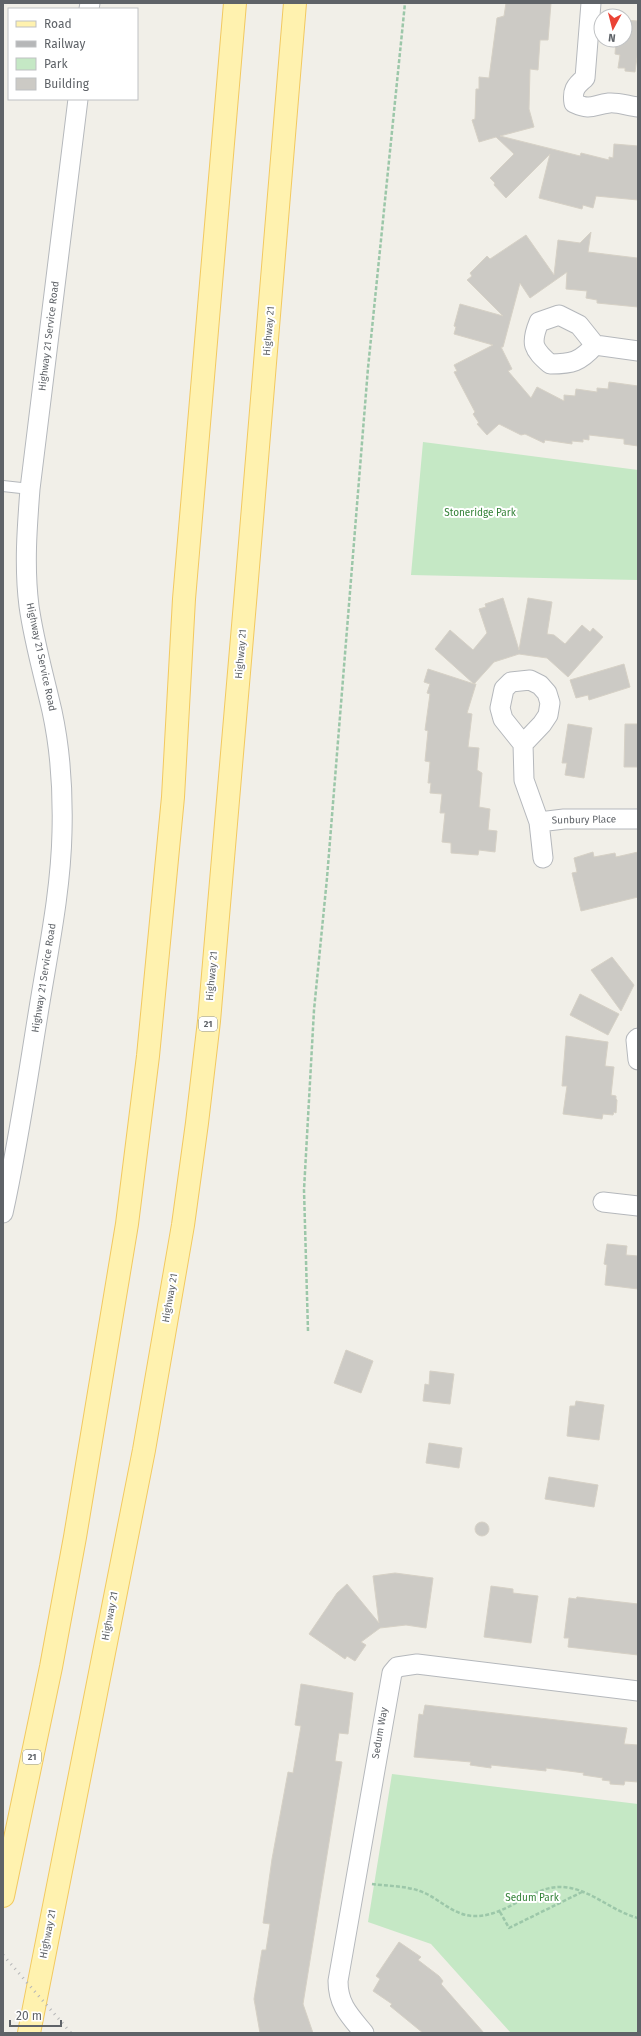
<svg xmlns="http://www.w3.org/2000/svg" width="641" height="2036" font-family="'Fira Sans',sans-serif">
<rect width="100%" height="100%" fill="#f1efe8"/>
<path fill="#c5e8c5" d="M423,442L638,470V580L411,575Z
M392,1774L638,1804V2033H511L431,1944L368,1922Z"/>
<path fill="#cccac5" stroke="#d6d1c6" d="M506,3H551L548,40H540L538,70L530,69L529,109L534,127L500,136L580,156L581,153L609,160V157L613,158L614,144L638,146V200L596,196L593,208L583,205L582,209L539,198L550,154L506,198L494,185L495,183L490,178L514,154L496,137L479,142L472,120L475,119L476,89H479V77L489,78L497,18L504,16Z
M625,20L638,21V50L635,72L625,71V68H618L620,55L615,54L616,40H625Z
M591,232L588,252L637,258L638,307L597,303V300L586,298L587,291L566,289L567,272L530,298L520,283L503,347H501L512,369L508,371L531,398L537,387L564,401V395L575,396L576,389L597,392V388L608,389L609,382L638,386V446L624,444V439L589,435V440L583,439V442L572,441V444L545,440L544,443L525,434L521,435L499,424L487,435L477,424L479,423L473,414L475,412L454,372L457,371L454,365L493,345L454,334L456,327L454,326L460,304L503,316L467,280L472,276L470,273L487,256L490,259L526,235L554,275L558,240L580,243Z
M503,598L519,650L528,598L552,602L547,634L554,635L565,644L582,625L590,632L593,628L603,637L568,677L547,658L519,654L494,662L474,684H476L467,713L472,714L468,747L479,748L477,770L482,773L479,807L490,809L488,830L497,831L495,852L479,850L478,855L451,853V843L442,842L445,813H440L442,794L430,793L431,783H428L430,762L425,761L428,731L425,730L430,694L427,693L430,684L424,682L428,669L474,684L435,649L450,630L473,650L487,633L479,609L486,607L485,604Z
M624,664L630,687L589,700L588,695L576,698L570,680Z
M568,724L592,728L584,778L565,775L567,763H562Z
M625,724H638V767H624Z
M593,852L594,857L615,853L616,857L638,852V897L581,911L572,873L577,872L574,858Z
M612,957L634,985L621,1011L591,970Z
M580,994L619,1014L608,1035L570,1015Z
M566,1036L608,1042L605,1066L614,1067L611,1095L616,1096V1099L617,1100L616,1113L614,1112L613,1115L603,1114L602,1119L563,1114L567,1086H562Z
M607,1244L627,1246L626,1255L638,1256V1289L605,1285L607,1265L604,1264Z
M346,1350L373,1361L361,1393L334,1383Z
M430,1371L454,1374L450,1404L423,1401L425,1384L429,1385Z
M576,1401L604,1405L599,1440L567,1436L570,1406H575Z
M429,1443L462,1448L459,1468L426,1463Z
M549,1477L598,1485L594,1507L545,1499Z
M475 1529a7 7 0 1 1 14 0a7 7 0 1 1-14 0Z
M395,1573L433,1578L426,1628L406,1625L380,1628L361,1642L366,1645L355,1661L347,1656L345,1659L309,1634L337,1593L347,1584L379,1623L373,1576Z
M491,1586L513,1589V1593L538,1596L531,1643L484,1637Z
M577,1597L638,1604V1655L568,1647L569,1638H564L569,1598L576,1599Z
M301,1684L353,1693L348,1734L339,1733L335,1761L342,1762L303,2004L313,2033H260L254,1999L262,1950H266L270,1924L263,1923L272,1859L288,1772L293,1773L301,1726L295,1725Z
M425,1705L627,1728L624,1744L638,1745V1782L625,1781L624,1785L610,1784V1781L602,1780L603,1778L583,1775L584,1773L546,1768V1771L491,1765V1768L470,1765L471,1762L414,1757L419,1714L423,1715Z
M399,1942L421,1957L418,1960L439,1976L443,1981L441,1984L484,2033H423L390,2006L392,2004L373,1991L380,1979L376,1976Z"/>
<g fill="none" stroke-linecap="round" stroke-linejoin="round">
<g stroke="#b5b8bc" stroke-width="12">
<path id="lane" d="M3,486L30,489"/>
</g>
<g stroke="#b5b8bc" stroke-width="21">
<path id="street" d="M591,3L585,78C575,86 572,91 574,103C591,111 593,105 609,103C617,102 629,106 638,107
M89,9L90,3
M595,345C580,362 572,364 550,364C533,349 530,344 539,322L559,315L579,325L595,345L638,351
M523,744L542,724L548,715L550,703L547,693L540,685L530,680L511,682L504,689L500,708L503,719L523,744L524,780L539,822L564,819H638
M539,822L543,858
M638,1038L636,1040L638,1060
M603,1202L638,1206
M3,1213C19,1141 29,1068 41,996C50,942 61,886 62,832C63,793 60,748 52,711C44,676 34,642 29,606C24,567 27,528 30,489L78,99
M364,2033C350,2016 338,2005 338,1981L392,1673L397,1667L417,1664L638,1691"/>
</g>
<g stroke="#f2c960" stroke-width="24">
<path id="primary" d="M3,1896L51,1667L75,1537L127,1224L148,1056L173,797L184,599L235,3
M29,2033L144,1450L183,1225L197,1123L209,1021L246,591L295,3"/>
</g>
<path stroke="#9cc7a9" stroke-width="2.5" stroke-dasharray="4 2" stroke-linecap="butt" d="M308,1331L304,1190L314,1010L327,878L368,368L405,3
M372,1884C387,1886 406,1886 420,1891C439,1898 451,1914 472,1916C507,1918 531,1885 563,1887C591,1889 611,1911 638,1918
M500,1912L509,1928L582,1892"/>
<use href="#lane" stroke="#fff" stroke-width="10"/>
<use href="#street" stroke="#fff" stroke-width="19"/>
<use href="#primary" stroke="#fff2af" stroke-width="22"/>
<path stroke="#b6b7b8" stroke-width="3" stroke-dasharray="1 5" stroke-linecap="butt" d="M3,1955L71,2033"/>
</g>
<g text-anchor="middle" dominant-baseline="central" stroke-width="4" stroke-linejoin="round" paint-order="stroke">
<g fill="#fff" stroke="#8f9295" stroke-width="1">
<rect x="199" y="1017" width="18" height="14" rx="3"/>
<rect x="23" y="1750" width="18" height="14" rx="3"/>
</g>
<g font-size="9" font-weight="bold" fill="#5f6368">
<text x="208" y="1024">21</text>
<text x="32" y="1757">21</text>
</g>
<g font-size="10" fill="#5f6368" stroke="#fff">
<text transform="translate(269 331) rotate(-85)">Highway 21</text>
<text transform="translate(49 336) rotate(-83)">Highway 21 Service Road</text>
<text transform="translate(241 654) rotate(-85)">Highway 21</text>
<text transform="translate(41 657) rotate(78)">Highway 21 Service Road</text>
<text transform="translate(584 820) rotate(-1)">Sunbury Place</text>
<text transform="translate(212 976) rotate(-85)">Highway 21</text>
<text transform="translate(44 978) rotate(-81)">Highway 21 Service Road</text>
<text transform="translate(170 1298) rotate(-80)">Highway 21</text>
<text transform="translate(110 1616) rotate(-79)">Highway 21</text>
<text transform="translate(380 1733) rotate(-80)">Sedum Way</text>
<text transform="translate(48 1934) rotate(-79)">Highway 21</text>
</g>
<g font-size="10" fill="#348238" stroke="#fff">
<text x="480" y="513">Stoneridge Park</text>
<text x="532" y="1898">Sedum Park</text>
</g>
</g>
<rect width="641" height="2036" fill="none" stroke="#5f6368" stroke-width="8"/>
<rect x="8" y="8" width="130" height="92" fill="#ffffff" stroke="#bfc1c3"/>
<rect x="16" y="21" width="20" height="6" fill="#fff2af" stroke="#bfc1c3"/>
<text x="44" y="28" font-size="12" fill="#5f6368">Road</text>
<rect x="16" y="41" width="20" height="6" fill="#b6b7b8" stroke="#bfc1c3"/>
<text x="44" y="48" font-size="12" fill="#5f6368">Railway</text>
<rect x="16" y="58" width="20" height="12" fill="#c5e8c5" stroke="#bfc1c3"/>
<text x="44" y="68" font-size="12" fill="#5f6368">Park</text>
<rect x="16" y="78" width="20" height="12" fill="#cccac5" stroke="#bfc1c3"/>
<text x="44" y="88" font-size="12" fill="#5f6368">Building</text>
<g transform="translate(613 28) rotate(187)"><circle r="19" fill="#ffffff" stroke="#bfc1c3"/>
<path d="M0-3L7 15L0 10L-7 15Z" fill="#ea4335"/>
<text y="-6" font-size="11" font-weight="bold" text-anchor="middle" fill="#5f6368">N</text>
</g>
<path d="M10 2020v6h51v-6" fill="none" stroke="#5f6368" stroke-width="2"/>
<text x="16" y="2020" font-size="12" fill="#5f6368" stroke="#ffffff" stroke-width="3" paint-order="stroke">20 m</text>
</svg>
